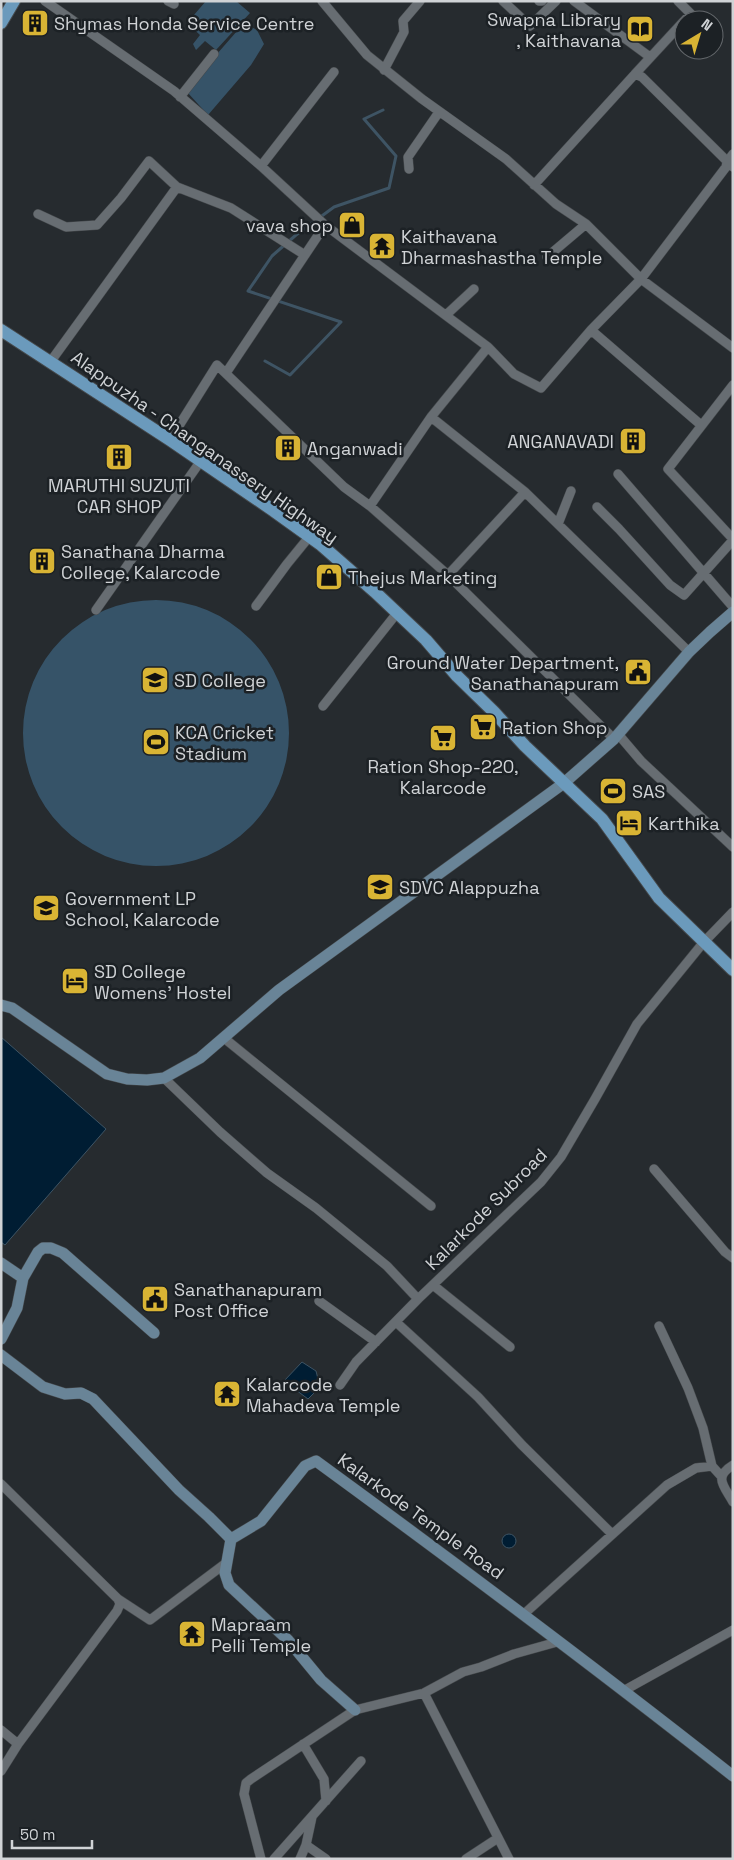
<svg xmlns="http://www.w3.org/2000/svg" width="734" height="1860" font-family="'Space Grotesk',sans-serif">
<rect width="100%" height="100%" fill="#262b2f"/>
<path fill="#365368" d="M206,1H236L250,13L216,50L205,41L196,50L193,44L200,35L187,23Z
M244,23L257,30L264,44L251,65L208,115L188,93L203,70Z
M23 733a133 133 0 1 1 266 0a133 133 0 1 1-266 0Z"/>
<path fill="#001d33" stroke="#3e5464" d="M1,1037L106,1129L5,1245L1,1242Z
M302,1362L316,1371L320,1387L308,1399L284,1381Z
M502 1541a7 7 0 1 1 14 0a7 7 0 1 1-14 0Z"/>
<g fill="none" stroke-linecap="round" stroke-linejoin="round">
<path stroke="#3e5464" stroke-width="3" d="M265,361L290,375L341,322L248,291L272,256L296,235L334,207L389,188L396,156L364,119L383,110"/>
<g stroke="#45494c" stroke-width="10">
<path id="minor" d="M45,1L174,91L261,166L325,225L488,347L431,417L525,492L689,652
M168,1L174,4
M322,1L367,55L422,99L506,159L556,204L586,224L641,279L591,330L541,388L514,374L488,347
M503,1L530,26L556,1
M539,1H542
M574,1L650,57
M678,1L691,14L685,20
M384,70L404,32L403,21L420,1
M635,74L684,21
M180,97L214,54
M733,154L727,162L726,167L641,279L733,348
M261,166L334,72
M409,169L408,157L439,112
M534,185L635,74L642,77L733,167
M38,214L66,227L97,225L121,198L149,161L177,187L231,208L305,255
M547,257L586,224
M446,315L474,289
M591,330L701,425
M51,361L177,187
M226,373L325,225
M733,385L668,469L733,539
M170,440L217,365L344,487L370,506L448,575L614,739
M618,474L733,607
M370,506L431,417
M597,507L619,529L670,585L684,595L733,540
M558,524L571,491
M448,575L525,492
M256,606L287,564L309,537
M96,610L200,462
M323,706L397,613
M618,734L641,761L733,847
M224,1038L431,1206
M164,1078L220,1132L267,1173L316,1208L387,1266L418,1299
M654,1169L725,1252L733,1258
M433,1285L510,1347
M319,1301L376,1342
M396,1322L478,1397L522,1445L612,1534
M659,1326L688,1388L703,1428L712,1466
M340,1385L356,1362L418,1299L541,1182L561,1157L595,1099L637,1024L703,943L733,912
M733,1465C713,1477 724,1486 733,1502
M1,1484L118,1599L120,1604L117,1611L18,1744L1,1771
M118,1599L150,1620L226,1563
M524,1614L667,1485L696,1468L712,1466L721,1476
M625,1690L733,1630
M424,1693L509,1859
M1,1730L18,1744
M303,1744L324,1779L326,1801
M306,1845L326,1859
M261,1859L244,1794L246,1783L251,1779L355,1710L424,1693L463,1672L481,1667L514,1654L557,1642
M274,1859L361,1761
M300,1859L306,1845L312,1817
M466,1859L498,1838"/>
</g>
<g stroke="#45494c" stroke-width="12">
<path id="secondary" d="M1,1005L12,1008L107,1074L127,1079L147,1080L164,1078L200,1058L279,990L564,783L614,739L689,652L710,632L733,612
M1,1263L23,1278
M1,1339L17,1308L23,1278L38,1252L43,1248H51L63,1253L154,1333
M1,1355L43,1387L65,1394L81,1393L93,1399L179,1490L209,1517L231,1539L261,1521L305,1466L316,1461C457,1564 596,1668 733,1776
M231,1539L225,1573L229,1585L288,1640L321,1680L355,1710"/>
</g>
<g stroke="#45494c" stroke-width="14">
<path id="primary" d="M1,23L14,1
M1,330L170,440L274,511L320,544L375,592L426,640L457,676L494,712L525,746L602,819L659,898L733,970"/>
</g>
<use href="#minor" stroke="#676d72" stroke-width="9"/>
<use href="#secondary" stroke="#698497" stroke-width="11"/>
<use href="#primary" stroke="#6b9abc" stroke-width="12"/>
</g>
<defs>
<g id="building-square" transform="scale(1.4375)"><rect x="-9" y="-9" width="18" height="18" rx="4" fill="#d9b434" stroke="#1c2125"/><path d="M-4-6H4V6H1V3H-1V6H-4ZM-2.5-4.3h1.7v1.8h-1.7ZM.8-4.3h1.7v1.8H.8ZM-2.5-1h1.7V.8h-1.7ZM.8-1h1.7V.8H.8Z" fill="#111"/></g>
<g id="library-square" transform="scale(1.4375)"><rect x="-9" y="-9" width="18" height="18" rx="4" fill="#d9b434" stroke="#1c2125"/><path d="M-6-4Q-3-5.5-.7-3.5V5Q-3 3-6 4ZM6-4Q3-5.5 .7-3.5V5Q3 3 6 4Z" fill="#111"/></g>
<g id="shop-square" transform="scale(1.4375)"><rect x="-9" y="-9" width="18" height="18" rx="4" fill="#d9b434" stroke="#1c2125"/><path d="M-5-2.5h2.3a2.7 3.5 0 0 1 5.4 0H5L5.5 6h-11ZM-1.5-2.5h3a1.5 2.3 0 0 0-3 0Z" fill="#111"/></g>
<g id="temple-square" transform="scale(1.4375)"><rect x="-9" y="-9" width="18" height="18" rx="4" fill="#d9b434" stroke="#1c2125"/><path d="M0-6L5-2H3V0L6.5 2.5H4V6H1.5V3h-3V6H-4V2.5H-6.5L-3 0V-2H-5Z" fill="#111"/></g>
<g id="civic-square" transform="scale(1.4375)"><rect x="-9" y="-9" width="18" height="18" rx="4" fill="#d9b434" stroke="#1c2125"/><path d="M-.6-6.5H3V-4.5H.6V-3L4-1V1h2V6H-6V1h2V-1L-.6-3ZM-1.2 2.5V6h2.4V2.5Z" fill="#111"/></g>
<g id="university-square" transform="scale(1.4375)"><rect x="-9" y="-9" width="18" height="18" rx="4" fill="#d9b434" stroke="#1c2125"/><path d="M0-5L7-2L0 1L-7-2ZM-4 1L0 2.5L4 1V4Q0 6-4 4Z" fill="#111"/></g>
<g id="supermarket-square" transform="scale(1.4375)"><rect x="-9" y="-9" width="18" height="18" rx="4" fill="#d9b434" stroke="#1c2125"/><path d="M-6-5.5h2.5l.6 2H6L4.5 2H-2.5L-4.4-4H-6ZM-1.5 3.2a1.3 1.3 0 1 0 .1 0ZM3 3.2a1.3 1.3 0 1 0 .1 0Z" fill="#111"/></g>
<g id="stadium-square" transform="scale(1.4375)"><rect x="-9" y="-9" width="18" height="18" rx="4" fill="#d9b434" stroke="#1c2125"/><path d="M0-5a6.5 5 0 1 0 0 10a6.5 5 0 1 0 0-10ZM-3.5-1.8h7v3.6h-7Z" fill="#111"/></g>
<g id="hotel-square" transform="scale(1.4375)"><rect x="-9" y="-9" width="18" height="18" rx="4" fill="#d9b434" stroke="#1c2125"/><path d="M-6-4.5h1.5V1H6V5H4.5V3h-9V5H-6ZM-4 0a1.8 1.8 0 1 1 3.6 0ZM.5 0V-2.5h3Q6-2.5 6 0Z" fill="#111"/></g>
<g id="school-square" transform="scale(1.4375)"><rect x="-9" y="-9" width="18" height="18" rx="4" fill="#d9b434" stroke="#1c2125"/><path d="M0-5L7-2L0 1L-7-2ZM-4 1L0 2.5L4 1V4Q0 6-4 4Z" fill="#111"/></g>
</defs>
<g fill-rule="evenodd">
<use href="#building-square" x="35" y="23"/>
<use href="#library-square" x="640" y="29"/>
<use href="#shop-square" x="352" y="225"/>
<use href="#temple-square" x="382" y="246"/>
<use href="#building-square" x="633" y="441"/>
<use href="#building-square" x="288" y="448"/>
<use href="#building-square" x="119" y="457"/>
<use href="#building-square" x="42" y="561"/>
<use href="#shop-square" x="329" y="577"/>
<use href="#civic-square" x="638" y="672"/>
<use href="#university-square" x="155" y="680"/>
<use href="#supermarket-square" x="483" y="727"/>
<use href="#supermarket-square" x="443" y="738"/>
<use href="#stadium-square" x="156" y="742"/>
<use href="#stadium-square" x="613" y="791"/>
<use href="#hotel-square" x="629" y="823"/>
<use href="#university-square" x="380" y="887"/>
<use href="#school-square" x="46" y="908"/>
<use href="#hotel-square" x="75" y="981"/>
<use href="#civic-square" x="155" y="1299"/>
<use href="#temple-square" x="227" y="1394"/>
<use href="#temple-square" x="192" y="1634"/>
</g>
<g text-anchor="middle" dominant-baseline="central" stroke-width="5" stroke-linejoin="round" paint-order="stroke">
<g font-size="18" fill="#d0d3d6" stroke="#1c2125" text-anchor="start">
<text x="621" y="19" text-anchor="end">Swapna Library<tspan x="621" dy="21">, Kaithavana</tspan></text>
<text x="54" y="23">Shymas Honda Service Centre</text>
<text x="333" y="225" text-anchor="end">vava shop</text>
<text x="401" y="236">Kaithavana<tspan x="401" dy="21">Dharmashastha Temple</tspan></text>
<text x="614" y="441" text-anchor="end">ANGANAVADI</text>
<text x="307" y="448">Anganwadi</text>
<text x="119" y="485" text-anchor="middle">MARUTHI SUZUTI<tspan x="119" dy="21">CAR SHOP</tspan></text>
<text x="61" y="551">Sanathana Dharma<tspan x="61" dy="21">College, Kalarcode</tspan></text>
<text x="348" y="577">Thejus Marketing</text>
<text x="619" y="662" text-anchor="end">Ground Water Department,<tspan x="619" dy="21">Sanathanapuram</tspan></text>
<text x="174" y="680">SD College</text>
<text x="502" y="727">Ration Shop</text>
<text x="175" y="732">KCA Cricket<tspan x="175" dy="21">Stadium</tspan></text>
<text x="443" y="766" text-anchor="middle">Ration Shop-220,<tspan x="443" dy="21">Kalarcode</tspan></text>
<text x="632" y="791">SAS</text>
<text x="648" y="823">Karthika</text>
<text x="399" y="887">SDVC Alappuzha</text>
<text x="65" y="898">Government LP<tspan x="65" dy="21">School, Kalarcode</tspan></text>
<text x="94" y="971">SD College<tspan x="94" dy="21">Womens' Hostel</tspan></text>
<text x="174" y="1289">Sanathanapuram<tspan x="174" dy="21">Post Office</tspan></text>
<text x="246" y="1384">Kalarcode<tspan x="246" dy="21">Mahadeva Temple</tspan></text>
<text x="211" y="1624">Mapraam<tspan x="211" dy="21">Pelli Temple</tspan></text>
</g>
<g font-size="18" fill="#d0d3d6" stroke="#1c2125">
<text transform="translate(205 447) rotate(35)">Alappuzha - Changanassery Highway</text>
<text transform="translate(486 1209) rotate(-45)">Kalarkode Subroad</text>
<text transform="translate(421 1516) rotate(36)">Kalarkode Temple Road</text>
</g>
</g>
<rect width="734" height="1860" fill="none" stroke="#d0d3d6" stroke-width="5"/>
<g transform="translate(699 35) rotate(38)"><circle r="24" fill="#1c2125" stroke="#64686c"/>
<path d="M0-4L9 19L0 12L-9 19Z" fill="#d9b434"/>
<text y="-8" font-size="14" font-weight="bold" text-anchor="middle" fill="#d0d3d6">N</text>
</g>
<path d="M12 1840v8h80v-8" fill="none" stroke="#d0d3d6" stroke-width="2.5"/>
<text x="20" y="1840" font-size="15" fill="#d0d3d6" stroke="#1c2125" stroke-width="4" paint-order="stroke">50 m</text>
</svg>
